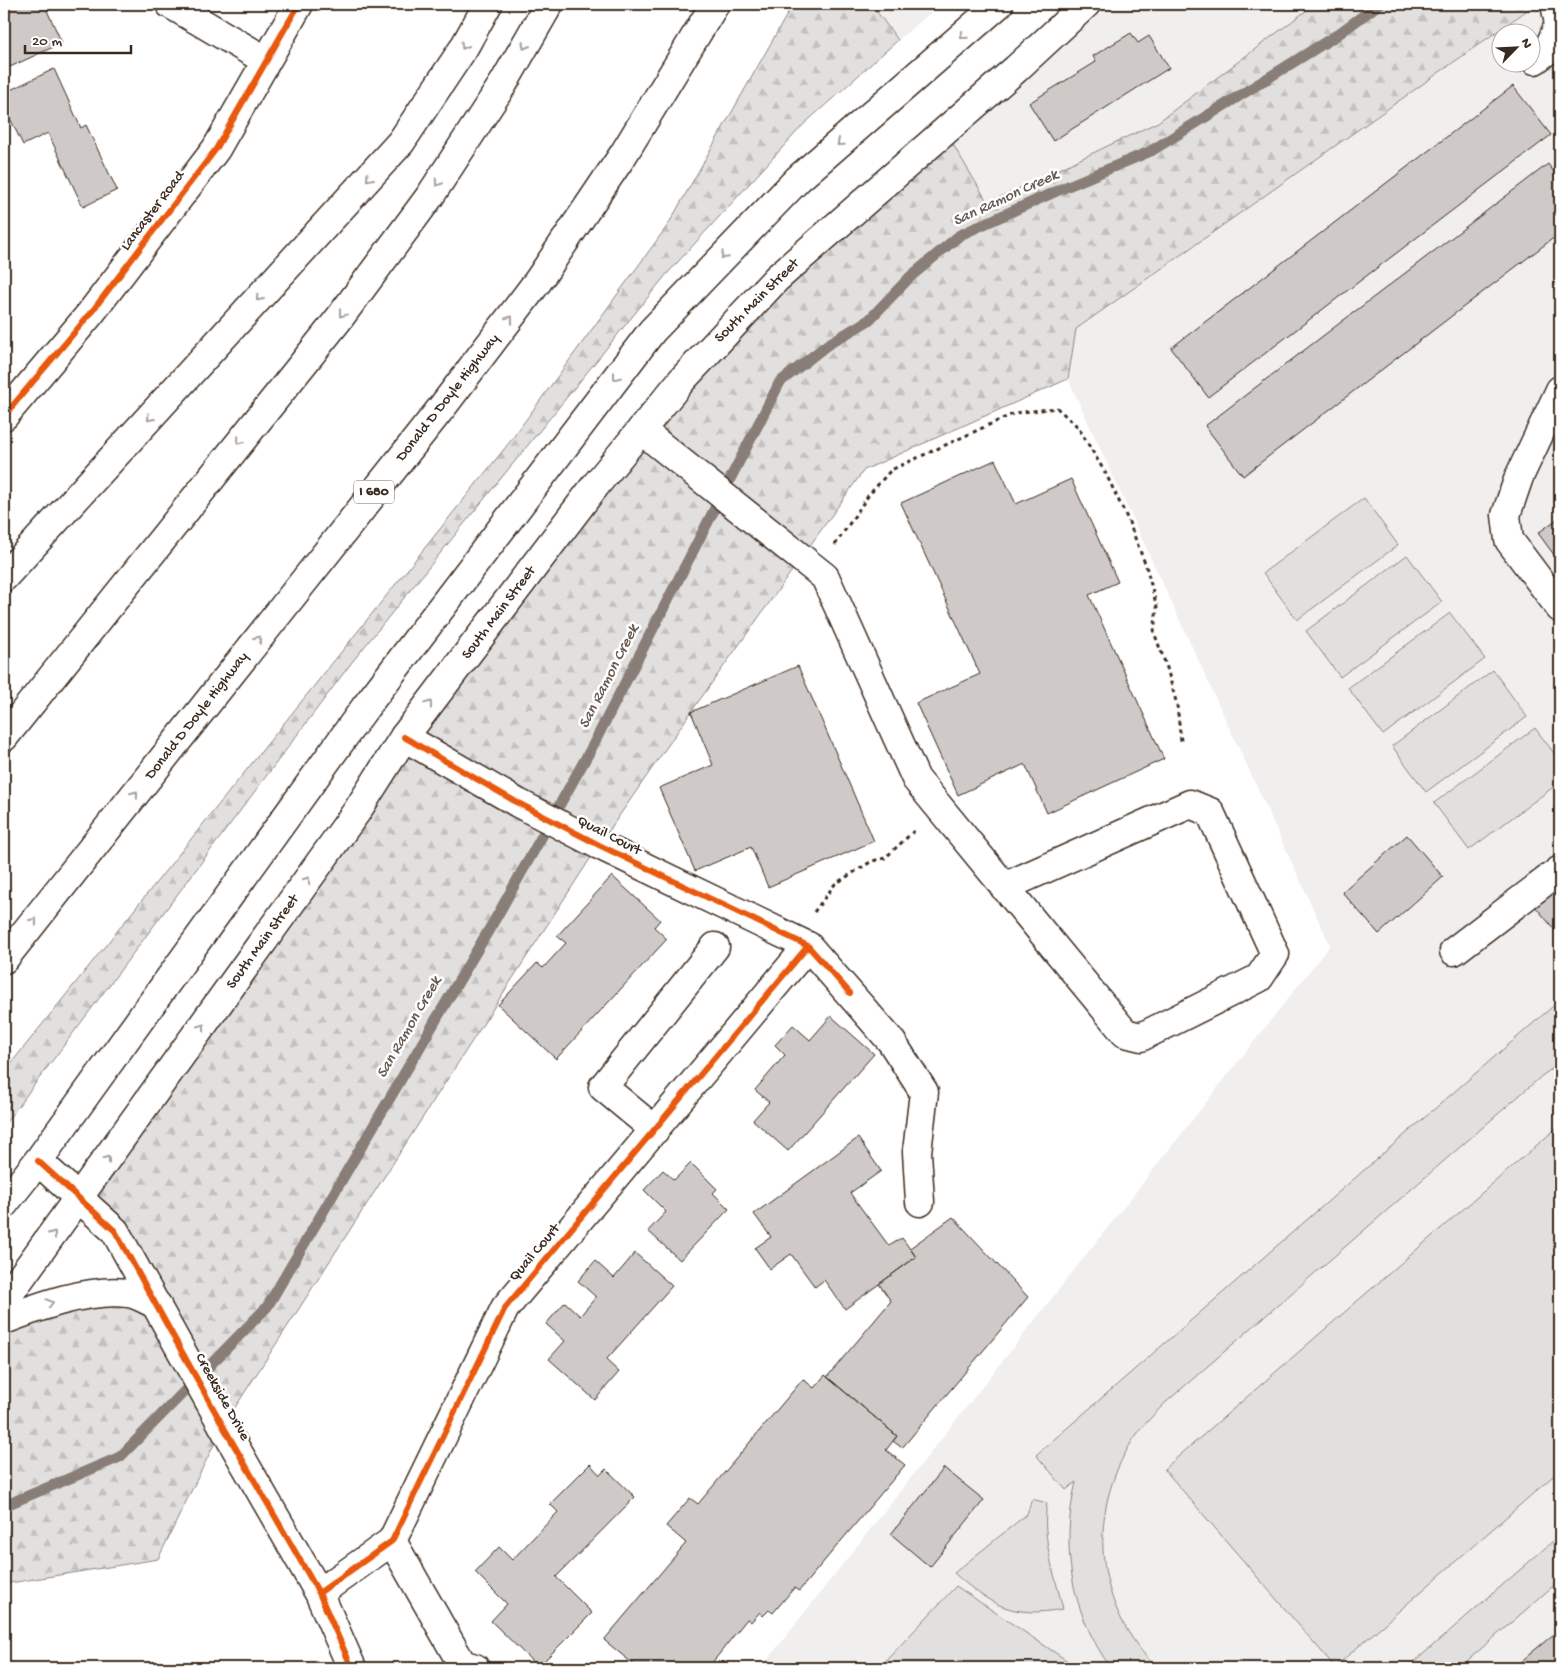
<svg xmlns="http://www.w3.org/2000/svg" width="1564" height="1672" font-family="'Gochi Hand',sans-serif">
<defs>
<pattern id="forest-firs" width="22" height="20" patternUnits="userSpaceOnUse" patternTransform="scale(1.25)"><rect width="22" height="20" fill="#e2e0de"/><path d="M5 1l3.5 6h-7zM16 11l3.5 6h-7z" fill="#c3c0be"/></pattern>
</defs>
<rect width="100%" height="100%" fill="#fff"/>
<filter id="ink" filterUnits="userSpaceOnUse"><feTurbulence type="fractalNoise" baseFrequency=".02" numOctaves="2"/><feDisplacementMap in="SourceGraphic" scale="10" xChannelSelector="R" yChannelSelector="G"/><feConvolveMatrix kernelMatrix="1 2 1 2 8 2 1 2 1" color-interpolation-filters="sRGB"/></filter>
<g filter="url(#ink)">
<path fill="#f1efee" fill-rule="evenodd" d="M871,4H941L898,40Z
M1085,4H1315L1158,122L987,204L945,131Z
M1536,4H1560V1668H761L1330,945L1068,379L1075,329ZM1502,32H1532V62H1502Z"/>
<path fill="url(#forest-firs)" stroke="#8e857e" d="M793,4H871L898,40L803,125L666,275L352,662L4,1125V1072L509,443L668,225Z
M1315,4H1536L1076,329L1068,379L864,470L691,712L599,845L223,1426L158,1559L10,1583L4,1588V1320L45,1304L156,1305L79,1198L682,380L945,131L988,203L1158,122Z"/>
<path fill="#e2e0de" stroke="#8e857e" d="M1364,498L1398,545L1297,620L1263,573Z
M1407,555L1442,602L1340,677L1306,631Z
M1450,613L1485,659L1383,735L1348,688Z
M1493,670L1527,717L1426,792L1392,746Z
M1535,728L1560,761V782L1469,850L1434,803Z
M1560,1000V1063L1543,1075L1164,1404C1151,1418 1137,1431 1128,1448C1086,1521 1097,1609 1157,1668H1111C1071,1613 1060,1548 1076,1482L1066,1490L1036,1455Z
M1560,1125V1470L1335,1667L1164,1469Z
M1032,1499L1047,1503C1041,1538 1055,1575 1063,1609C1013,1618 991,1606 954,1573L1027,1514Z
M1560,1535V1580L1459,1668H1407Z
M956,1586L1078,1668H879Z"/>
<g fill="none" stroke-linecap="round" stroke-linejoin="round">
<path stroke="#887e77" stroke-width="11" d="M4,1506L120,1457L267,1307L497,916L591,749L780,382L827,345L869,320L910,277L960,235L1061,189L1151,151L1337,35L1379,4"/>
</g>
<path fill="#cfcac7" stroke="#3b2a1e" d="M4,4H44L62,43L10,67L4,52Z
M1131,33L1138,43L1149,36L1169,68L1053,141L1029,103L1096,62L1093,56Z
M54,69L81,128L86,125L117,190L83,207L48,133L23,145L4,106V93Z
M1513,86L1551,135L1208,397L1171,348Z
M1548,164L1560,180V233L1243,476L1205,426Z
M995,460L1016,504L1071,479L1118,582L1089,595L1164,759L1047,813L1025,764L958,795L916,703L980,674L901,503Z
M1560,517V563L1538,533Z
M798,666L874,841L768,887L751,847L695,871L659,788L713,765L691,712Z
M1407,835L1443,877L1379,934L1342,892Z
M612,876L660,920L654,927L667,939L556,1059L498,1005L537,963L543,968L566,943L557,936Z
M1560,881V936L1534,905Z
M831,1016L874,1054L788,1151L753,1120L769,1102L755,1090L785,1055L775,1045L793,1025L810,1040Z
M858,1138L881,1171L850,1193L889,1246L902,1238L916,1257L845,1309L824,1280L815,1287L791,1254L770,1269L755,1248L771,1237L754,1214Z
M691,1163L717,1189L713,1193L729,1209L680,1260L648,1231L666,1212L644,1190L663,1170L674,1180Z
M953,1217L1028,1297L902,1448L893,1441L897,1436L827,1377L891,1301L879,1284L916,1257L910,1248Z
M635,1253L672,1286L606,1360L619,1372L595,1400L549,1359L565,1341L546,1324L565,1302L580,1316L596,1297L578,1281L595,1261L614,1278Z
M825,1375L897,1436L886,1450L905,1465L799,1591L794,1588L773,1613L769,1610L763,1616L760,1612L751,1622L747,1619L708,1668H638L604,1640L686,1543L666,1526L690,1498L698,1504L803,1379L814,1388Z
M590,1464L600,1475L606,1469L635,1497L556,1577L592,1613L538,1667L491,1621L507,1604L475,1572L499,1547L512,1560L558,1512L550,1504Z
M944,1468L984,1500L930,1567L891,1534Z
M1560,1629V1668H1513Z"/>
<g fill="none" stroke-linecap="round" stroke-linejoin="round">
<g stroke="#3b2a1e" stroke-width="31">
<path id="minor" d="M170,4L265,60
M1535,60L1548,50L1559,24L1555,4
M1560,390L1519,477L1506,515L1509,540L1560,608
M4,416L90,314L216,149L299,4
M641,430L825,577L916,779L1125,1033L1141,1037L1259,978L1275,954L1210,812L1190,804L1004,887
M404,737L518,803L599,845L808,946
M1454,951L1560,870
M655,1130L603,1087L715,947
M38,1161L115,1231L223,1426L319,1593L352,1668
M392,1541L462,1664L475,1668
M319,1593L392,1541L505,1308L808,946L891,1041L924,1092L917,1152L920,1202"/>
</g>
<g stroke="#3b2a1e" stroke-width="31">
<path id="major" d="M4,1204L38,1161L364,709L652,331L798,179L999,4
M4,1301L357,811L404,737L595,486L682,380L776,279L1016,69L1086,4
M4,1320C40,1306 89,1288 128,1293C138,1294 148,1301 157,1305"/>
</g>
<g stroke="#3b2a1e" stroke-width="31">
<path id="highway" d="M4,577L401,142L463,49L488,4
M4,737L338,320L430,196L503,84L549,4
M4,959L443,406L538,281L623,155L715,4"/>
</g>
<path stroke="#3b2a1e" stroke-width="3" stroke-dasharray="4 4" stroke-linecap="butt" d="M835,545L868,496L891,470L1015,413L1057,408L1078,427L1106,474L1128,520L1146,566L1157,607L1154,632L1167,668L1177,705L1181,741
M814,912L835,884L872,861L885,858L915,830"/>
<use href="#minor" stroke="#fff" stroke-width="28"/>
<use href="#major" stroke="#fff" stroke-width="28"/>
<use href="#highway" stroke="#fff" stroke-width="28"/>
<g stroke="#fff" stroke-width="9">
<path id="cycleway" d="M4,416L90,314L216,149L299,4
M404,737L518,803L599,845L808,946
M38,1161L115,1231L223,1426L319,1593L352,1668
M319,1593L392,1541L505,1308L808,946L850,993"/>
</g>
<use href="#cycleway" stroke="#e8590c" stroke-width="6"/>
</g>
<defs><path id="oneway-chevron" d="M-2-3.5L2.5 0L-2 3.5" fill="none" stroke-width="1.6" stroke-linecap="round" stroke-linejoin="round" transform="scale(1.25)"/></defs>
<g stroke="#a79f9a">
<use href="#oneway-chevron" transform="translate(963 36) rotate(139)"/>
<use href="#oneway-chevron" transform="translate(464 46) rotate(120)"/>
<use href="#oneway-chevron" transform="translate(525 46) rotate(120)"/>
<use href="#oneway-chevron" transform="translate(840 143) rotate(139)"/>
<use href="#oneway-chevron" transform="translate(369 178) rotate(132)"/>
<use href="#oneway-chevron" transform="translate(438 183) rotate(123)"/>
<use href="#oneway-chevron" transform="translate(724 256) rotate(134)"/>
<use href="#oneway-chevron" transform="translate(259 298) rotate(132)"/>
<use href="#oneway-chevron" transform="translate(342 314) rotate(127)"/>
<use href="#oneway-chevron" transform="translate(510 319) rotate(-53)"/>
<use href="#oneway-chevron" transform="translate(616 377) rotate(127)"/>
<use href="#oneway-chevron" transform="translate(150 418) rotate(132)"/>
<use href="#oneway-chevron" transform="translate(240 441) rotate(129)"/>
<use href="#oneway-chevron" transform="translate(258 639) rotate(-52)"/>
<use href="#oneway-chevron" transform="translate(429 704) rotate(-53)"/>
<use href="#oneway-chevron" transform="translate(135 794) rotate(-52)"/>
<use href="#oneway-chevron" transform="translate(307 880) rotate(-54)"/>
<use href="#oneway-chevron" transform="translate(34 921) rotate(-52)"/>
<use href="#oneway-chevron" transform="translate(202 1027) rotate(-54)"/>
<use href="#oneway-chevron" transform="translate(107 1159) rotate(-54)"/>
<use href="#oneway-chevron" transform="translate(53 1234) rotate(-54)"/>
<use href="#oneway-chevron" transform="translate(50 1303) rotate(-14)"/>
</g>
</g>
<g text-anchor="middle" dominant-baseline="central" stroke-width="5" stroke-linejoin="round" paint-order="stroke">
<rect fill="#fff" stroke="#766a62" stroke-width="1" x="354" y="480.5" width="40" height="23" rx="4"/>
<g font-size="14" font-weight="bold" fill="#3b2a1e">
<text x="374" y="492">I 680</text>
</g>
<g font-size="15" fill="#3b2a1e" stroke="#fff">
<text transform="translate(153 211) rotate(-53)">Lancaster Road</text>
<text transform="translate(757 301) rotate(-45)">South Main Street</text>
<text transform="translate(448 398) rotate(-52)">Donald D Doyle Highway</text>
<text transform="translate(499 613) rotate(-53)">South Main Street</text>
<text transform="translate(197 716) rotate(-52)">Donald D Doyle Highway</text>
<text transform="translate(609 836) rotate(27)">Quail Court</text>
<text transform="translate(263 942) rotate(-54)">South Main Street</text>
<text transform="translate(535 1253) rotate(-50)">Quail Court</text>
<text transform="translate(222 1397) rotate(61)">Creekside Drive</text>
</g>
<g font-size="16" font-style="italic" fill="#685b52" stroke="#fff">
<text transform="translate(1006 199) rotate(-25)">San Ramon Creek</text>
<text transform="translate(610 677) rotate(-63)">San Ramon Creek</text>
<text transform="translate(410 1028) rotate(-60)">San Ramon Creek</text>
</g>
</g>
<rect width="1564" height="1672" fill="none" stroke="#fff" stroke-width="20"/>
<rect x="10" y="10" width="1544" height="1652" fill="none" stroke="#3b2a1e" stroke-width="2" filter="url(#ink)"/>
<g transform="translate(1516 48) rotate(66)"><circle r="24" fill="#ffffff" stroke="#b1aaa5"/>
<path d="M0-4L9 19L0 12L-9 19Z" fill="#3b2a1e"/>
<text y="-8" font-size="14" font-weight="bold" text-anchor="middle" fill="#3b2a1e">N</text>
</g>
<path d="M25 45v8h106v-8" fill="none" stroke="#3b2a1e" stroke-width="2.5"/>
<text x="32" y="45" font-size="15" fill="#3b2a1e" stroke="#ffffff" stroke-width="4" paint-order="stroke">20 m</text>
</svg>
